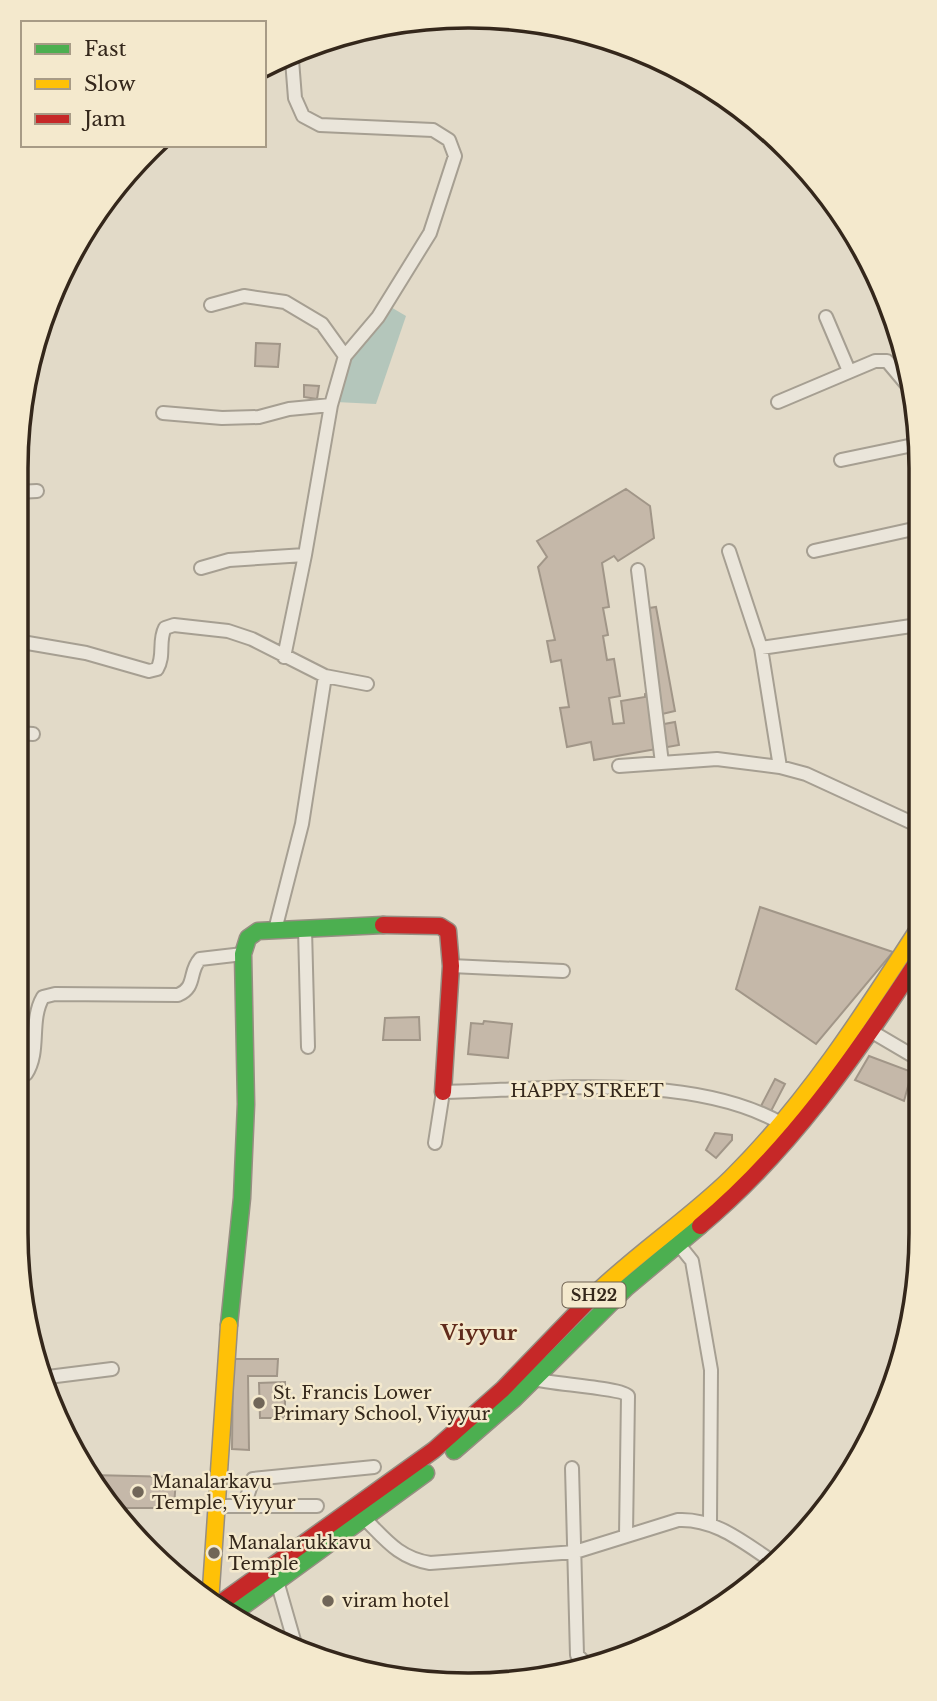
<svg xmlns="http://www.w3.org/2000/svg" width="937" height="1701" font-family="'Libre Baskerville',serif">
<rect width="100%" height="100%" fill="#e2dac8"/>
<path fill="#b4c6bb" d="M389,306L406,316L376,404L336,402L349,360Z"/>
<path fill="#c5b8a9" stroke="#a19688" stroke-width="2" d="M256,343L280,344L278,367L255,366Z
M304,385L319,386L317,399L304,397Z
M626,489L650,506L654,538L618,561L614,556L602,563L609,607L603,608L608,635L603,636L607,660L614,659L620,696L609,698L613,724L624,723L621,701L645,697V694L657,691L642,609L656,607L675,711L662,714L664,724L675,722L679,745L594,760L591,742L567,747L560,708L569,707L561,660L551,662L547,641L555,640L538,567L547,557L537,541Z
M760,907L893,952L816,1044L736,989Z
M419,1017L420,1040H383L385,1018Z
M484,1021L512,1024L508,1058L468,1054L471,1023L483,1024Z
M869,1056L912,1072L904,1101L855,1080Z
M775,1079L785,1084L770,1113L760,1108Z
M715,1133L732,1135V1140L716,1158L706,1150Z
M233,1359H278L277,1376H248L249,1450L232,1449Z
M285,1382V1418H260L259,1383Z
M91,1475L176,1477L174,1508H110Z"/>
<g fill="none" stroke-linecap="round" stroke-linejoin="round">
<g stroke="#a69f92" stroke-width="16">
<path id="street" d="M211,305L244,296L285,302L322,324L345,356
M826,317L849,371
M778,402L875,361H887L913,392
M163,413L222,418L259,417L289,409L331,405
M841,460L918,444
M17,492L37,491
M729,551L761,648L780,767
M814,551L918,528
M201,568L229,560L305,555L331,405L345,356L378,317L430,233L455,156L449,140L433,130L320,125L303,116L295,98L292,60
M638,570L662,763
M16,641L86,653L149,671L157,669C165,656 158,641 165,628L174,625L228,631L252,639L325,676L367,684
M761,648L918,625
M284,657L305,555
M16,733L33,734
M619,766L717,759L780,767L806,774L919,826
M305,929L308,1047
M275,930L302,824L325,676
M451,966L563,971
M869,1030L920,1060
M16,1077L26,1074C41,1051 29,1021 43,997L55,994L178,995C197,987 188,972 200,959L243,954
M435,1143L443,1092C546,1090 693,1071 784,1125
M680,1246L692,1261L711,1370L710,1523
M40,1378L112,1369
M534,1379C551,1384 622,1388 628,1396L626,1535
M572,1468L577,1655L586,1664
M215,1506H317
M244,1506L253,1479L374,1467
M365,1519C386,1540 399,1558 430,1563L575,1552L678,1520C716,1518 745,1544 775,1563
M277,1581L295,1644"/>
</g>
<g stroke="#968e82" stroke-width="19">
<path id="fast" d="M229,1325L242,1198L246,1104L243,954L248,938L258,931L383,925
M454,1451L514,1399L626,1288L700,1226
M231,1615L426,1473"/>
</g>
<g stroke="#968e82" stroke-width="19">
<path id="slow" d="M590,1299C634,1255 687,1221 731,1178C805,1105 863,1015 919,928
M210,1603L229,1325"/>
</g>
<g stroke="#968e82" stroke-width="19">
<path id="jam" d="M383,925L440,926L448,931L451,966L443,1092
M700,1226C789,1152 856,1055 919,959
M215,1607L434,1450L503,1389L590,1299"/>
</g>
<use href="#street" stroke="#eae5da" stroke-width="12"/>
<use href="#fast" stroke="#4caf50" stroke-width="16"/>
<use href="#slow" stroke="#ffc107" stroke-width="16"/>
<use href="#jam" stroke="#c62828" stroke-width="16"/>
</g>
<g fill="#716658" stroke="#f4e9cd" stroke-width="2.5">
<circle cx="259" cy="1403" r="7"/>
<circle cx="138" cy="1492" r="7"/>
<circle cx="214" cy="1553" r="7"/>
<circle cx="328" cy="1601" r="7"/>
</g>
<g text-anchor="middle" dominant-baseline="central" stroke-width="5" stroke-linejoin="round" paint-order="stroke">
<rect fill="#f4e9cd" stroke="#6e6150" stroke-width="2" x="562.5" y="1282.5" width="63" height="25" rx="5"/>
<g font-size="16" font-weight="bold" fill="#34271b">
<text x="594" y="1295">SH22</text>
</g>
<g font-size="18" fill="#34271b" stroke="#f4e9cd">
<text x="587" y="1091">HAPPY STREET</text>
</g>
<g font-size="18" fill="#34271b" stroke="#f4e9cd" text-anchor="start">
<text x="273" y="1393">St. Francis Lower<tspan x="273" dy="21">Primary School, Viyyur</tspan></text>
<text x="152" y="1482">Manalarkavu<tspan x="152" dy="21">Temple, Viyyur</tspan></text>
<text x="228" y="1543">Manalarukkavu<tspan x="228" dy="21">Temple</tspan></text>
<text x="342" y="1601">viram hotel</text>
</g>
<g font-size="21" font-weight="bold" fill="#602a1b" stroke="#f4e9cd">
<text x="479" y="1333">Viyyur</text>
</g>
</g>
<path d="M0 0H937V1701H0ZM468 28H469A440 440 0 0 1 909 468V1233A440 440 0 0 1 469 1673H468A440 440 0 0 1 28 1233V468A440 440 0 0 1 468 28Z" fill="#f4e9cd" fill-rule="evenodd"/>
<path fill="none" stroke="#34271b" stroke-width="3.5" d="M468 28H469A440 440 0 0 1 909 468V1233A440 440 0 0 1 469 1673H468A440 440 0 0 1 28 1233V468A440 440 0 0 1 468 28Z"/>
<rect x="21" y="21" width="245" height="126" fill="#f4e9cd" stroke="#a79b86" stroke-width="2"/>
<rect x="35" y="44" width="35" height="10" fill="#4caf50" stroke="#a79b86" stroke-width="2"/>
<text x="84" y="56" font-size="21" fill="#34271b">Fast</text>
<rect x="35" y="79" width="35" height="10" fill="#ffc107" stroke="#a79b86" stroke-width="2"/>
<text x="84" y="91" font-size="21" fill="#34271b">Slow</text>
<rect x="35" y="114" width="35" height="10" fill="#c62828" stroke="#a79b86" stroke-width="2"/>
<text x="84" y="126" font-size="21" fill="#34271b">Jam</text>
</svg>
